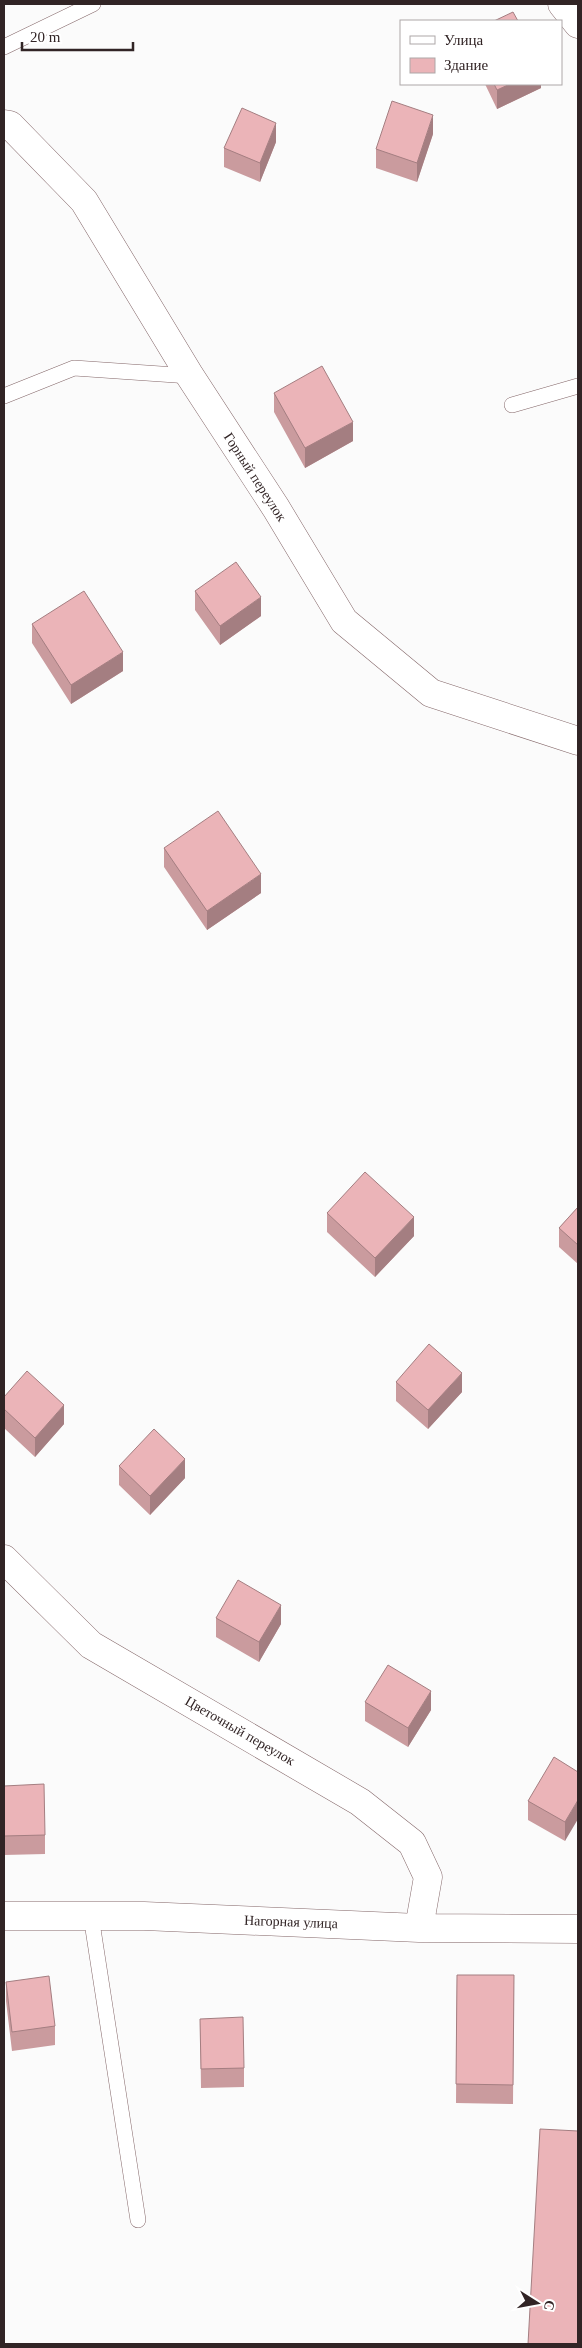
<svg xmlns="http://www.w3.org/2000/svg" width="582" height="2348" font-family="'Times New Roman',serif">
<rect width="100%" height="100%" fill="#fbfbfb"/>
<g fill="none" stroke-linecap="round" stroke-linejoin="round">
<g stroke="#846769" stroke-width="16">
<path id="lane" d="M4,47L93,4
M4,396L74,368L190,376
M512,405L578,386
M91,1916L138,2220"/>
</g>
<g stroke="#846769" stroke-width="29">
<path id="street" d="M562,4L578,24
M4,124L10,125L84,201L190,376L276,508L344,621L431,693L578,741
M4,1559L91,1645L360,1802L412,1843L428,1877L419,1928
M4,1916H144L419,1928L578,1929"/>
</g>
<use href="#lane" stroke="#fff" stroke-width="15"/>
<use href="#street" stroke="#fff" stroke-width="28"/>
</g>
<path fill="#ca9b9e" d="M485,84H541V88L497,109Z
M433,134L417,182L376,168V149Z
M276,142L260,182L224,167V148Z
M274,393L353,441L305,468L274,412Z
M195,591L261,616L220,645L195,610Z
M32,624L123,671L71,704L32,643Z
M164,848L261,893L207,930L164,867Z
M578,1207V1264L559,1247V1228Z
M327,1213L414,1236L375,1277L327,1232Z
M396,1382L462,1392L428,1429L396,1401Z
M4,1397L64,1424L35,1457L4,1428Z
M119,1466L185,1478L150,1515L119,1485Z
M216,1618L281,1624L259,1662L216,1637Z
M365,1702L431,1710L408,1747L365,1721Z
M578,1772L565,1841L528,1820V1801Z
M4,1786L45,1835V1854L4,1855Z
M457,1975H514L513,2104L456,2103Z
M6,1982L55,2026V2045L12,2051L6,2001Z
M200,2019L244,2068V2087L201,2088Z"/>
<path fill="#a47e81" d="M510,84H541V88L497,109V90Z
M433,115V134L417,182V163Z
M276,123V142L260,182V163Z
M353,422V441L305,468V448Z
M261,597V616L220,645V626Z
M123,652V671L71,704V685Z
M261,874V893L207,930V911Z
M414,1217V1236L375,1277V1258Z
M462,1373V1392L428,1429V1410Z
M64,1405V1424L35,1457V1438Z
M185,1459V1478L150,1515V1496Z
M281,1605V1624L259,1662V1642Z
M431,1691V1710L408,1747V1728Z
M578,1800V1819L565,1841V1822Z"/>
<path fill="#ebb4b8" stroke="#a47e81" d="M513,12L518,21H494Z
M494,84H510L497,90Z
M392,101L433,115L417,163L376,149Z
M242,108L276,123L260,163L224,148Z
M322,366L353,422L305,448L274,393Z
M236,562L261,597L220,626L195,591Z
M84,591L123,652L71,685L32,624Z
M218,811L261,874L207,911L164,848Z
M365,1172L414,1217L375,1258L327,1213Z
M578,1207V1245L559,1228Z
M429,1344L462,1373L428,1410L396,1382Z
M27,1371L64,1405L35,1438L4,1409V1397Z
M154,1429L185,1459L150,1496L119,1466Z
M238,1580L281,1605L259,1642L216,1618Z
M388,1665L431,1691L408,1728L365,1702Z
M554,1757L578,1772V1800L565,1822L528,1801Z
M44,1784L45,1835L4,1836V1786Z
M457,1975H514L513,2085L456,2084Z
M49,1976L55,2026L12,2032L6,1982Z
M243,2017L244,2068L201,2069L200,2019Z
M540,2129L578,2131V2344H528Z"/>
<g text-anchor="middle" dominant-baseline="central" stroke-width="5" stroke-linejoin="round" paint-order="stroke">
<g font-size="14" fill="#312425" stroke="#fff">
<text transform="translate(255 477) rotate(57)">Горный переулок</text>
<text transform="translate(240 1731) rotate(30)">Цветочный переулок</text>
<text transform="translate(291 1922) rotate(2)">Нагорная улица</text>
</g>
</g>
<rect width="582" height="2348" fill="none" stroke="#312425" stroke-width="10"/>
<rect x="400" y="20" width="162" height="65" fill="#ffffff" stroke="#ada7a8"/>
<rect x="410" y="36" width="25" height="8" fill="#ffffff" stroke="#ada7a8"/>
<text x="444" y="45" font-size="15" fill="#312425">Улица</text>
<rect x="410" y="58" width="25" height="15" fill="#ebb4b8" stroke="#ada7a8"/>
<text x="444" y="70" font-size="15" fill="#312425">Здание</text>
<g transform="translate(537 2303) rotate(101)" stroke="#ffffff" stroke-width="4" paint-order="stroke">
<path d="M0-4L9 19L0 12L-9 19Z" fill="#312425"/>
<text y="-8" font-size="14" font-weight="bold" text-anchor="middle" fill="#312425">С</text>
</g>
<path d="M22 42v8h111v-8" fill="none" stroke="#312425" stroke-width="2.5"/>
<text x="30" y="42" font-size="15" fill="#312425" stroke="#ffffff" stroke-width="4" paint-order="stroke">20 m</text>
</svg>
